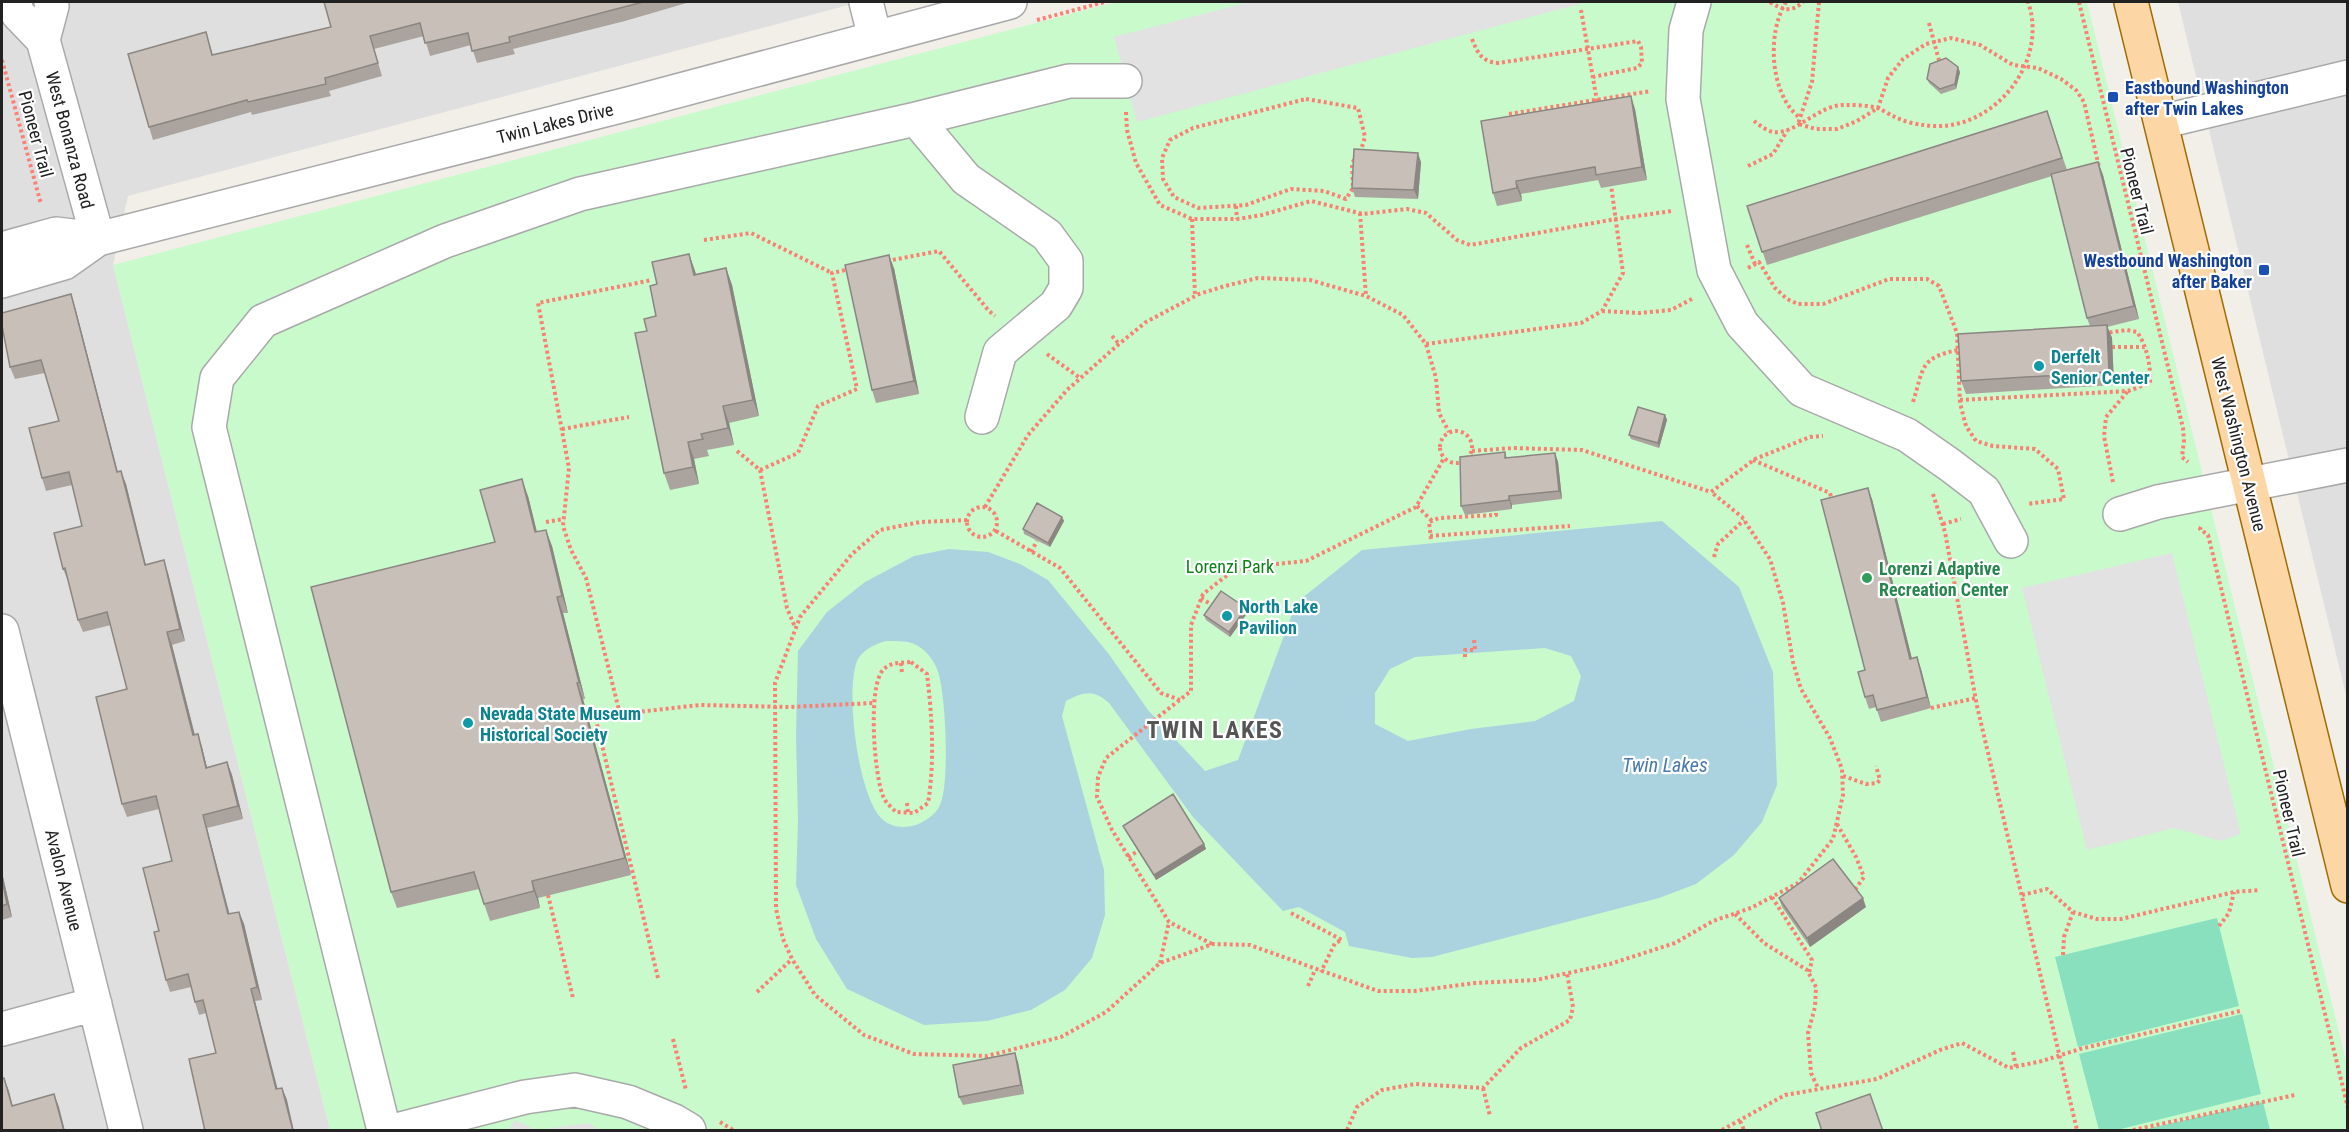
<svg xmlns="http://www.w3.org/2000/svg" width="2349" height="1132" font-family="'Roboto Condensed',sans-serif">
<rect width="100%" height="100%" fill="#f2efe9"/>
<path fill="#e0dfdf" d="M2,2H860L128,196L113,265L330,1130H2Z
M2178,2H2347V699Z"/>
<path fill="#c8facc" d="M1116,2H2087L2347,1065V1130H330L113,265Z"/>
<path fill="#88e0be" d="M2217,918L2239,1006L2078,1047L2055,957Z
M2242,1014L2261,1094L2117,1130H2099L2079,1054Z
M2263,1102L2270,1130H2142Z"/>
<path fill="#e2e2e2" d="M1250,2H1587L1137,122L1114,37Z
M2172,553L2241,834L2221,841L2174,828L2087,850L2022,588Z
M515,1120L536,1130L589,1123L600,1130H508Z"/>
<path fill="#aad3df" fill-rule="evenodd" d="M1662,521L1739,587L1773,672L1777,785L1762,822L1734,855L1696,884L1659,898L1432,957L1412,958L1349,946L1345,932L1299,907L1283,911L1193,817L1109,703C1093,689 1084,692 1066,701L1062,716L1104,870L1105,915L1092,958L1065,990L1031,1010L987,1021L924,1025L847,989L816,939L796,885L798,820L796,736L798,651L827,612L865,582L914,556L949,549L988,552L1020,564L1048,580L1108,653L1148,710L1205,771L1238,760L1296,603L1362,550ZM886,641C897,641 912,640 921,648C928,653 934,661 937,669C946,690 950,784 940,805C936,815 922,824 912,826C901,828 891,827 882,819C858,796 845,692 857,661C862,650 875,644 886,641ZM1545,648L1571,656L1581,676L1574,701L1535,721L1471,729L1408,741L1375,724V693L1390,669L1415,657Z"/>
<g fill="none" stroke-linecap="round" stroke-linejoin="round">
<g stroke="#a9a9a9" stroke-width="36">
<path id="minor" d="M14,2L18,14L43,40L98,239
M866,2L875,38
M1694,2L1686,30L1683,99L1714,270L1742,324L1802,390L1907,435L1950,465L1984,491L2011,541
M43,40L52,6L51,2
M916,119L966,179L1047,235L1066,261V288L1056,305L1000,352L982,417
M2161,122L2348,77
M2,249L56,234L98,239
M2,281L64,263L98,239L632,103L1010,2
M2120,514L2158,502L2348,465
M2,631L126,1130
M2,1029L95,1004
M384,1130L209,427L217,378L263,321L445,241L580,194L916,119L1069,81H1125
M397,1130L525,1097L575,1090L628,1102L674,1121L689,1130"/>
</g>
<g stroke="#a06b00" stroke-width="36">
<path id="major" d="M2131,2L2348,886"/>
</g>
<path stroke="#fa8072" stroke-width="4" stroke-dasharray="3 3" stroke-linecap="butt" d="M1770,2C1783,10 1791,13 1803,2
M1786,2C1767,32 1769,94 1800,118
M1819,2L1812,82L1798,124L1816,129H1837L1857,121L1878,108L1888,78L1903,59L1926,44L1951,38L1980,45L2013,65L2038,68L2061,79L2076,90L2084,102L2099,167
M2079,2L2183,428L2184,441L2182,457L2188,462
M1581,10L1597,101
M1037,20L1105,2
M1929,23L1940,64
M1472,39C1478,54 1482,62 1499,63L1638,41L1641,47L1642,63L1637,68L1593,77
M2,60L41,204
M1306,99L1358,108L1365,137L1361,150L1352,163L1353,188L1346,199L1324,191L1291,189L1246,205L1198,208L1174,197L1163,179L1162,158L1170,140L1193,128Z
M1126,112L1127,130L1136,163L1160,205L1192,219H1237L1262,215L1311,201L1363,214L1407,209L1426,213L1457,240L1470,245L1616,219L1672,211
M1509,114L1651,91
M1754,121C1759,125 1767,131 1773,132C1796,135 1819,104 1845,105C1855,105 1867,105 1877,108C1882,109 1888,114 1893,116C1902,121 1914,124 1924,125C1990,136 2050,64 2028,2
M1748,166L1773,154L1787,131
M1236,206L1237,219
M1360,213L1366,296
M1192,219L1195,296
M704,240L751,233L832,273
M1747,245L1755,264
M887,261L939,251L989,311L995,316
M1748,268L1759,262L1775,288L1787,299L1798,304H1823L1889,279H1927L1939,286L1957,333L1960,403L1966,426L1976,441L1993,446L2035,449L2058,469L2064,499L2027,504
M1602,311L1640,313L1671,310L1692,299
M1112,336L1119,344
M1426,344L1581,323L1602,311L1623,273L1611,185
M2112,347H2145
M1047,354L1080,378
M1960,400L2128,391L2150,383C2151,366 2147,346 2137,332L2127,330L2105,333
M1913,402C1924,368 1919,358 1958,350
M562,429L629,417
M1440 447a16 16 0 1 1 32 0a16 16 0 1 1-32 0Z
M737,451L760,470L798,453L818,406L857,389L832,273L850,269
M1472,451L1513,448L1582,450L1711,492L1755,459L1810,437L1823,436
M1753,460L1830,493L1832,500
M760,470L787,608L795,627
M2113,482L2104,436L2106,417L2128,391
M1933,494L1945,532L1977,706L2077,1130
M1417,506L1432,521
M967 522a15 15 0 1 1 30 0a15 15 0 1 1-30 0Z
M985,507L1028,435L1067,390L1119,344L1146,322L1199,294L1225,286L1258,278L1310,280L1366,296L1403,315L1426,344L1436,378L1439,413L1449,432
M967,520L920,522L880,530L852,554L800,617L775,683L776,909L783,939L792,959L815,995L864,1035L914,1054L987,1056L1061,1037L1106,1012L1160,963L1213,944L1250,945L1378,991H1415L1475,983L1536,980L1610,964L1675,943L1713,921L1751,908L1798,883L1833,839L1843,795L1842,769L1830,738L1801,689L1793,662L1783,603L1770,559L1742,517L1711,492
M546,522L564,519
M1943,524L1961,519
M2201,527L2200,529L2208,535L2212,551L2348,1108
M996,531L1060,568L1161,693L1180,700
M1430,536L1570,526
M1431,539L1429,522L1439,518L1496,515V511
M1031,552L1037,541
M1714,557L1718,544L1744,520
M1201,598L1215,607
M1465,657V650H1475L1474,639
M911,662L927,674C932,715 935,761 928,803L914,813L896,812C892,808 886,803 884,798C874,779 867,683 884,669C891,662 901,663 911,662Z
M901,663L902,673
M1931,708L1976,698
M620,714L586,578L571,550L563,526L569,468L538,303L652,280
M1843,776L1866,784L1877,783L1880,780L1876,766
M907,803L908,813
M1837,824L1856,857L1864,877L1854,891
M1128,857L1138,851
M548,895L573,998
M2022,895L2047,889L2073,912L2097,919H2121L2234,892L2260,890
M1772,897L1812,960L1809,973
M1291,913L1342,940L1335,943L1321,972
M1735,914L1764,943L1807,970L1816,987L1815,1007L1808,1033L1811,1073L1818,1088
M2219,926L2229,913L2234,892
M1212,944L1169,922L1112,830L1097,797L1098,777L1106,758L1191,691V625L1203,594L1230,573L1266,565L1306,561L1416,507L1444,458
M2063,955L2064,937L2073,912
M1160,963L1169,922
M658,978L596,720L620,714L700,705L790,707L874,703
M1308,986L1315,970
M757,992L791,960
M673,1039L686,1090
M2013,1052L2016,1067
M1483,1088L1490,1116
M1740,1121L1744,1130
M720,1122L733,1130
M1347,1130L1357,1107L1382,1090L1415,1084L1483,1088L1521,1048L1570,1020L1573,1007L1567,973
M1722,1130L1785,1095L1877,1079L1940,1050L1962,1043L2009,1068L2042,1061L2080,1049L2240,1011
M2133,1130L2295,1095"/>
<use href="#minor" stroke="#fff" stroke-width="33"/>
<use href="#major" stroke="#fcd6a4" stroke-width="33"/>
</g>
<path fill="#aba49e" d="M324,2H690L625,21L513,49L515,54L477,63L471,45L430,56L424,36L374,49L382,76L329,91L331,96L252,115L251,112L153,140L149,127L210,45L213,55L331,27Z
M1960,72L1956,89L1941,94L1929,83L1927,79Z
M1635,109L1647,180L1601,188L1598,180L1521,194L1522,201L1497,206L1493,193Z
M2047,111L2067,170L2098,162L2103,175L2139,319L2107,327L2112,338L2114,385L1966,394L1961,381L2090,326L2087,318L2052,176L1767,265L1747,206Z
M1421,162L1418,199L1355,197L1352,188Z
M689,254L696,274L726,268L732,285L759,416L729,423L734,445L707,450L709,456L694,459L699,484L670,490L664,473L647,331L656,316L657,284Z
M894,268L919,394L876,403L872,390Z
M75,307L118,472L126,484L146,565L168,573L185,641L172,645L195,735L202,747L207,767L227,762L232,775L243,819L207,828L229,914L239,912L244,924L262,1000L255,1001L277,1089L282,1088L287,1100L216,1053L206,1013L199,1015L195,1002L191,987L170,992L166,980L159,931L172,861L159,809L127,817L122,804L127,689L111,625L83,632L78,620L68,581L63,569L82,526L72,485L46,491L42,478L59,421L45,373L15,379L10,367Z
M1665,415L1667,420L1659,448L1631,439L1629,435Z
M1505,452L1507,458L1555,453L1558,462L1562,499L1512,505V509L1465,515L1461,506Z
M528,496L537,532L552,546L568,613H563L585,699H583L631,875L538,898L540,908L490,921L479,889L397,908L391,892L495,542Z
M1872,499L1912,659L1921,669L1931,708L1881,722L1876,707L1869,709L1865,697V670Z
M1062,517L1064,521L1050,547L1024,534L1023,529Z
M1246,608L1248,612L1230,637L1206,620L1204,615Z
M1123,826L1204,844L1206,849L1156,880L1125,830Z
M2,872L12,917L2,920Z
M1779,898L1866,907L1810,947L1782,907Z
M1018,1062L1024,1094L963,1105L959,1097Z"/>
<path fill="#8b8681" d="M1958,67L1960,72L1956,89L1955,84Z
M1631,96L1635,109L1647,180L1642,167Z
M1418,153L1421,162L1418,199L1414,190Z
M2098,162L2103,175L2139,319L2134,306Z
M1516,181L1521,194L1522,201L1517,188Z
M689,254L695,271L700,291L694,275Z
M889,255L894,268L919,394L914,381Z
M726,268L732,285L759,416L753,400Z
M71,294L75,307L121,485L117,472Z
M2107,325L2112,338L2114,385L2109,372Z
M723,406L729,423L734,445L728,428Z
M1665,415L1667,420L1659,448L1658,443Z
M688,442L694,459L699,484L693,467Z
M1555,453L1558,462L1562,499L1559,491Z
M121,471L126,484L149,578L145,565Z
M522,479L528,496L541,549L535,532Z
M1868,488L1872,499L1915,671L1910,659Z
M1509,496L1512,505V509L1509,500Z
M1062,517L1064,521L1050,547L1048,543Z
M546,530L552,546L568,613L562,596Z
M164,560L168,573L185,641L180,629Z
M557,597L563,613L585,699L579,682Z
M1246,608L1248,612L1230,637L1229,632Z
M167,632L172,645L198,748L193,735Z
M1917,657L1921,669L1931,708L1927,697Z
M577,683L583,699L631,875L625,858Z
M198,734L202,747L210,780L206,768Z
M227,762L232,775L243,819L238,806Z
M203,815L207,828L233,927L228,914Z
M1204,844L1206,849L1156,880L1154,875Z
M2,872L12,917L7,904L2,879Z
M532,881L538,898L540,908L534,891Z
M1863,898L1866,907L1810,947L1807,938Z
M239,912L244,924L262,1000L257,987Z
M251,989L255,1001L281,1102L276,1089Z
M1015,1053L1018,1062L1024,1094L1021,1085Z
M4,1078L9,1091L16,1119L12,1106Z
M282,1088L287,1100L294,1131H293Z
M54,1094L59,1107L65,1131H64Z"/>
<path fill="#c7bfb8" stroke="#8b8681" stroke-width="1.5" d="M324,2H643L509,37L510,42L472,51L468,33L425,43L420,23L370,36L378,63L325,78L326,84L248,102L247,100L149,127L128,54L206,32L212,55L331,27Z
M1946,58L1958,67L1955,84L1940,89L1927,79L1930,64Z
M1631,96L1642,167L1596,175L1595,167L1516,181L1517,188L1493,193L1481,121Z
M2047,111L2062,158L1762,252L1747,206Z
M1354,149L1418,153L1414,190L1352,188Z
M2098,162L2134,306L2087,318L2051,174Z
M689,254L694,275L726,268L753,400L723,406L728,428L701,434L703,439L688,442L693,467L664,473L635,333L647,331L644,319L656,316L650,286L657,284L652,262Z
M889,255L914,381L872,390L845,265Z
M71,294L117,472L121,471L145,565L164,560L180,629L167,632L193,735L198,734L206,768L227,762L238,806L203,815L228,914L239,912L257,987L251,989L276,1089L282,1088L293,1131H205L189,1059L216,1053L203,1000L195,1002L188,974L166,980L154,932L159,931L143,868L172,861L156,796L122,804L96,697L127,689L107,612L78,620L65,568L63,569L54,533L82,526L69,472L42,478L29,428L59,421L41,360L10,367L2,326V313Z
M2107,325L2109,372L1961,381L1958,334Z
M1638,407L1665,415L1658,443L1629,435Z
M1505,452V458L1555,453L1559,491L1509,496V500L1461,506L1460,457Z
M522,479L535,532L546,530L562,596L557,597L579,682L577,683L625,858L532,881L534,891L484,904L474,872L391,892L311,587L495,542L480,490Z
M1868,488L1910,659L1917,657L1927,697L1877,710L1873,695L1865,697L1858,672L1865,670L1821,500Z
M1037,503L1062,517L1048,543L1023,529Z
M1221,591L1246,608L1229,632L1204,615Z
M1173,794L1204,844L1154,875L1123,826Z
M1833,859L1863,898L1807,938L1779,898Z
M2,879L7,904L2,906Z
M1015,1053L1021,1085L959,1097L953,1065Z
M2,1078H4L12,1106L54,1094L64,1131H2Z
M1870,1094L1883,1131H1822L1816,1113Z"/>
<g fill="#1a4fb4" stroke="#fff" stroke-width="2">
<rect x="2107" y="91" width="12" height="12" rx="3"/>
<rect x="2258" y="264" width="12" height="12" rx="3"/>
</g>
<g fill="#0f9aa8" stroke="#fff" stroke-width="2">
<circle cx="2039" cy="366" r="6"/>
<circle cx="1227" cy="616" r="6"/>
<circle cx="468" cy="723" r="6"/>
</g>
<circle fill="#2e9e5b" stroke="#fff" stroke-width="2" cx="1867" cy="578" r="6"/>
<g text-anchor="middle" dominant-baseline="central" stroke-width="4.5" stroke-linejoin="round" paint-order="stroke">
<g font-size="18" font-weight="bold" fill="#164399" stroke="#fff" text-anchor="start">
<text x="2125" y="87">Eastbound Washington<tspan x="2125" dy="21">after Twin Lakes</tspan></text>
<text x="2252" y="260" text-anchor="end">Westbound Washington<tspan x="2252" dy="21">after Baker</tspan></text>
</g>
<g font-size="18" fill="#222" stroke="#fff">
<text transform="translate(555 123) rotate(-14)">Twin Lakes Drive</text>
<text transform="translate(36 134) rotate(75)">Pioneer Trail</text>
<text transform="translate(70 140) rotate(75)">West Bonanza Road</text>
<text transform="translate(2137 191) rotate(76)">Pioneer Trail</text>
<text transform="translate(2239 444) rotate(76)">West Washington Avenue</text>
<text transform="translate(2289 813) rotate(77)">Pioneer Trail</text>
<text transform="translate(64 880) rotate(76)">Avalon Avenue</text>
</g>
<g font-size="18" font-weight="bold" fill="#0d838f" stroke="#fff" text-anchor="start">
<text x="2051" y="356">Derfelt<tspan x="2051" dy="21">Senior Center</tspan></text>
<text x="1239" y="606">North Lake<tspan x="1239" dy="21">Pavilion</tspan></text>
<text x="480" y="713">Nevada State Museum<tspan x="480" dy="21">Historical Society</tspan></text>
</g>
<g font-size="18" fill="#0c8416" stroke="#fff">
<text x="1230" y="566">Lorenzi Park</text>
</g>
<g font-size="18" font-weight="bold" fill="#27864d" stroke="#fff" text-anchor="start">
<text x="1879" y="568">Lorenzi Adaptive<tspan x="1879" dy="21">Recreation Center</tspan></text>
</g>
<g font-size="20" font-style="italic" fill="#4a7aab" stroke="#fff">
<text x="1665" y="765">Twin Lakes</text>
</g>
<g font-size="24" font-weight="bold" letter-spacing="1.5" fill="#555" stroke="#fff">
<text x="1215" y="730">TWIN LAKES</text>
</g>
</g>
<rect width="2349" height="1132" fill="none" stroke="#222222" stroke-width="6"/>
</svg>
